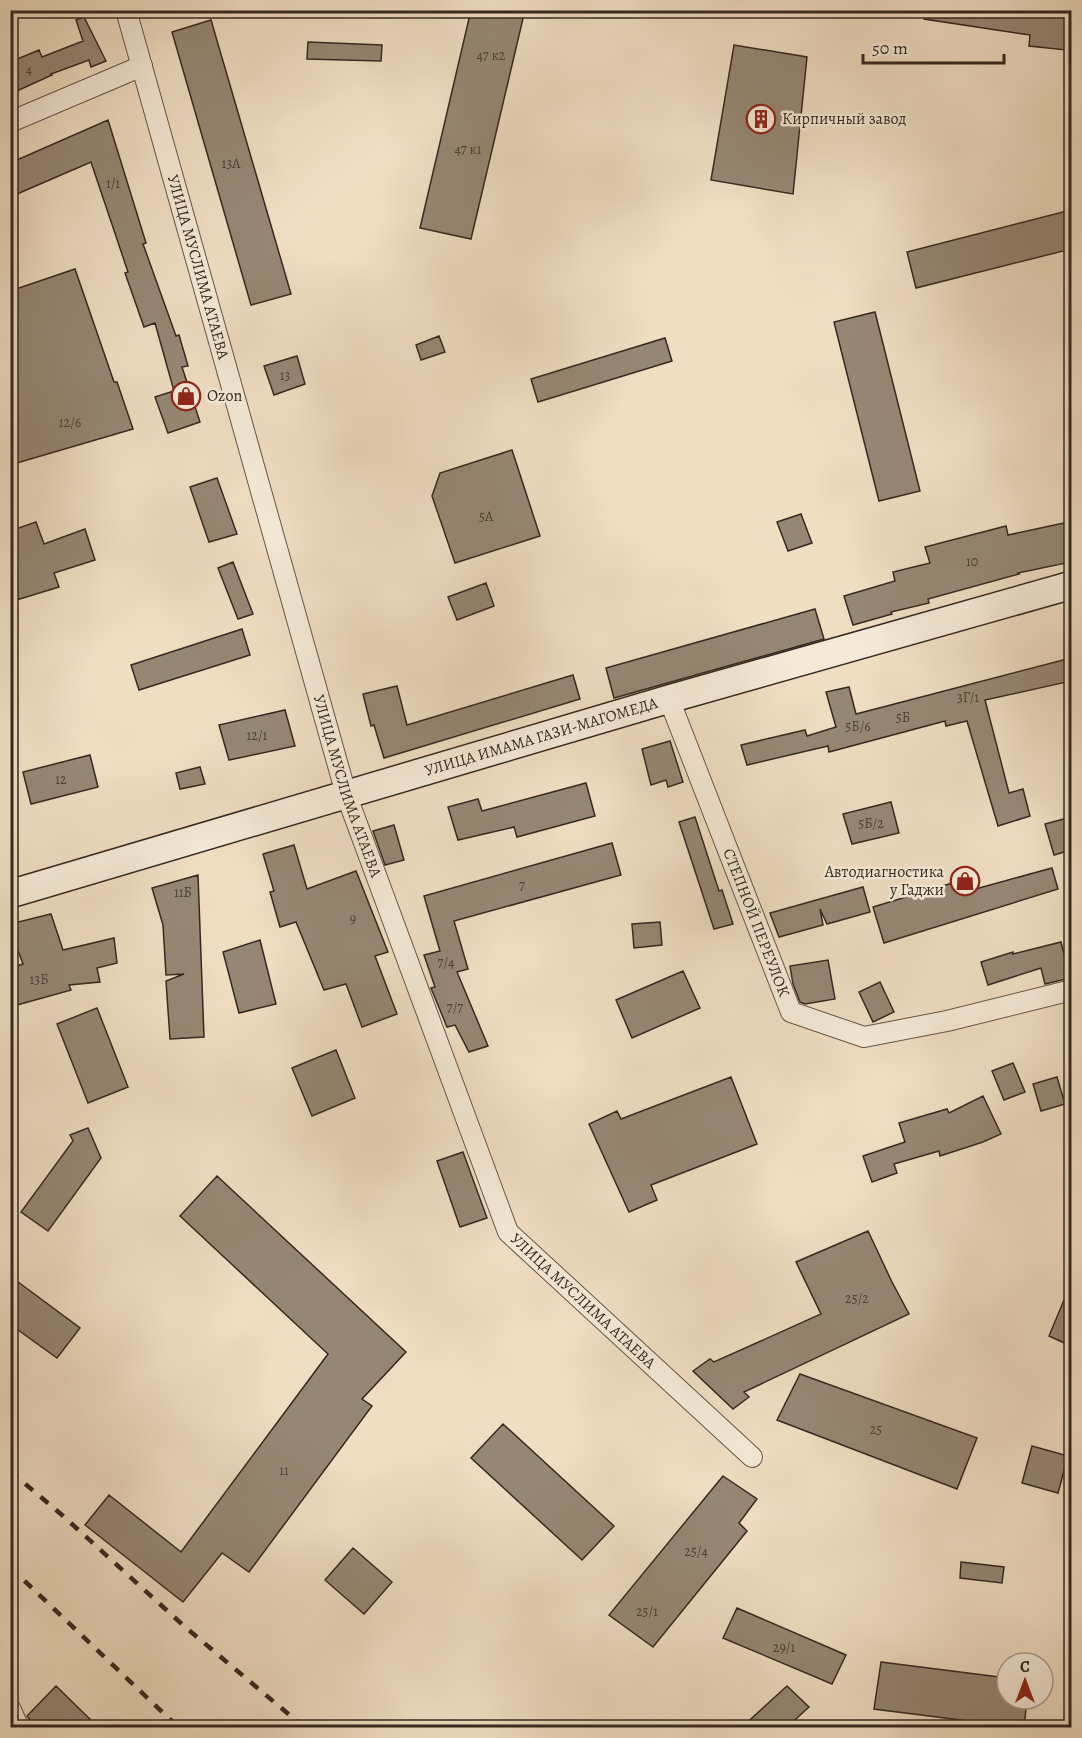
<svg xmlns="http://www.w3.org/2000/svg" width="1082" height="1738" font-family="Alegreya,serif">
<rect width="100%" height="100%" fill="#f0dec3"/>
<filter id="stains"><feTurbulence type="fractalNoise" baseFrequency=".00333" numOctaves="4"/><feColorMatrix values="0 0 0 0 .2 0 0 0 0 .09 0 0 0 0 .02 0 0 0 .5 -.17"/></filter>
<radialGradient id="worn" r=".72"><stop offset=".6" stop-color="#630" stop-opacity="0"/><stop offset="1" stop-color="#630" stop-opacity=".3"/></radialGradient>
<path fill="#968775" stroke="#352821" stroke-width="1.5" d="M471,10H525L471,239L420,228Z
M924,10H1071V46H1066V50L1029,46L1030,35L924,19Z
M84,17L106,61L91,67L89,60L51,74L52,75L10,94V62L39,50L42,57L83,41L76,20Z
M211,20L291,294L251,305L172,32Z
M308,42L382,45L381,61L307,59Z
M734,45L807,57L793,194L711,180Z
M108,120L146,243L143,244L176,336L179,335L188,366L182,367L200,422L168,433L155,397L174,391L155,323L144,327L125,273L128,272L91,162L10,197V163Z
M1071,210V249L916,288L907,252Z
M75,269L114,382H117L133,429L10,465V291Z
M875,312L920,491L879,501L834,322Z
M439,336L445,352L421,360L416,345Z
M665,338L672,361L538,402L531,379Z
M297,356L305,384L274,395L264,366Z
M512,450L540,536L455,563L432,496L440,473Z
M217,478L237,534L209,542L190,487Z
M801,514L812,543L788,551L777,522Z
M36,522L44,544L85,529L95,560L54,573L59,587L10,602V531Z
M1069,522L1071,531V562L1018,573L1019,574L928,599L929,603L891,612L892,614L853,625L844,596L895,581L893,572L930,563L925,547L1006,526L1008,535Z
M233,562L253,614L238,619L218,568Z
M486,583L494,606L457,620L448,597Z
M815,609L824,639L614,698L606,668Z
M242,629L250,655L139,690L131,665Z
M1071,658V681L985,700L1009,793L1023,789L1030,816L998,826L967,721L946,726L945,721L829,752L828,746L747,765L741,745L805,730L807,736L836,727L826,692L849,687L856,714Z
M573,675L580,699L384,758L374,725L371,726L363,694L397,686L407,725Z
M285,710L295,746L229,760L219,725Z
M670,741L683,782L668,787L666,780L651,785L642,749Z
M90,755L98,787L31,804L23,772Z
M200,767L205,784L180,789L176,773Z
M586,783L595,816L517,837L514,827L458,840L448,807L478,799L482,811Z
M891,802L899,833L852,844L843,814Z
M695,817L719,891L722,890L733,924L714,929L679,822Z
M1071,817V850L1054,855L1045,824Z
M394,825L404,860L385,865L373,831Z
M612,843L621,875L454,921L468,969L457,972L488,1046L469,1052L455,1025L447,1027L431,988L435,987L424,955L440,951L424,896Z
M294,845L307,889L356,871L388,952L375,956L397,1014L362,1027L346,984L324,990L296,922L280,927L270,892L274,891L263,854Z
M1052,868L1058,889L884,943L873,907L959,881L961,893Z
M198,875L204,1037L170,1039L166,981L184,974L166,975L163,925L152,888Z
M863,887L870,912L827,924L820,909L823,925L779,937L770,913Z
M51,914L63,950L114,938L117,963L97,968L100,982L69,985L71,990L10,1007V968L23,964L10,929V924Z
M660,922L662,945L634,948L632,924Z
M260,940L276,1004L239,1013L223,952Z
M1061,942L1070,978L1045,984L1041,968L988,985L981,962L1013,952V954Z
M828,960L835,999L805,1004L800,1002L793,984L790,966Z
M683,971L700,1008L632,1038L616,1000Z
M880,982L894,1012L873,1022L859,992Z
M97,1008L128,1087L88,1103L57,1024Z
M336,1050L355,1098L312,1116L292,1068Z
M1013,1063L1025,1092L1004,1100L992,1071Z
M731,1077L757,1144L651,1185L657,1200L629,1212L589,1124L617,1111L621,1119Z
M1057,1077L1065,1104L1041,1111L1033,1084Z
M983,1096L1001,1134L983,1142L940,1156L939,1151L894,1164L897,1173L872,1182L863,1156L905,1142L899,1123L947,1109L949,1113Z
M88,1128L101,1158L48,1231L21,1212L73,1141L70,1135Z
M463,1152L487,1218L460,1227L437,1161Z
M217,1176L406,1352L362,1399L372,1406L249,1572L222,1553L183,1602L85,1525L109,1495L181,1552L328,1354L180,1216Z
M868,1231L892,1282L909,1314L744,1392L749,1397L733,1409L693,1371L710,1359L714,1362L821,1314L796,1262Z
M10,1276L80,1328L57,1358L10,1324Z
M1071,1283V1346L1049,1336Z
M800,1374L977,1438L957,1489L777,1420Z
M503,1424L614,1526L582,1560L471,1458Z
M1032,1446L1068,1456L1058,1493L1022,1483Z
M723,1476L757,1499L739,1523L747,1531L653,1647L609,1615Z
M353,1548L392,1582L364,1614L325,1580Z
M961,1562L1004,1567L1002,1583L960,1578Z
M737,1608L846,1655L832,1684L723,1638Z
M881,1662L1007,1678V1699H1027L1024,1728L874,1709Z
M56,1686L99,1728H37L27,1716Z
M787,1686L809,1707L786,1728H741Z"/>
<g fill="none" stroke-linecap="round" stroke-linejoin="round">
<g stroke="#64564a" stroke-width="22">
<g id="minor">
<path id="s1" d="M126,10L346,794L508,1232L752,1457"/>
<path d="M10,122L142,66"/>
<path id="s2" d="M669,699L791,1012L864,1037L947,1021L1072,990"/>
<path d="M10,1708L19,1728"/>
</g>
</g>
<g stroke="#352821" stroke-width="30">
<g id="secondary">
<path id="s3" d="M10,894L669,699L1072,585"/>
</g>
</g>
<use href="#minor" stroke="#f5ead8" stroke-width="20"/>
<use href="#secondary" stroke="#f5ead8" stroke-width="27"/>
<path stroke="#352821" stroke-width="4.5" stroke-dasharray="10 10" stroke-linecap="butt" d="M10,1471L62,1515L184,1626L305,1728
M10,1567L179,1728"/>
</g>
<defs>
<g id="building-ring" transform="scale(1.5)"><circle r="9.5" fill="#f5ead8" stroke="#8f2418" stroke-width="1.5"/><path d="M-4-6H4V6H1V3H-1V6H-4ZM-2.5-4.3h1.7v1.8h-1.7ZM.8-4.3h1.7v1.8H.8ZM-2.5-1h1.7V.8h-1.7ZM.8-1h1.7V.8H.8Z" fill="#8f2418"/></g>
<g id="shop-ring" transform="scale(1.5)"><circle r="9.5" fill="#f5ead8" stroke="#8f2418" stroke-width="1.5"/><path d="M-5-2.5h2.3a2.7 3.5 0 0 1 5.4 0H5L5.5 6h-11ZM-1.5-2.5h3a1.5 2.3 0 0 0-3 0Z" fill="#8f2418"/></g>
</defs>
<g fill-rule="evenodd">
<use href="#building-ring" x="761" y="119"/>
<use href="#shop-ring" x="186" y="396"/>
<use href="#shop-ring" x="965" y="881"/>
</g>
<g text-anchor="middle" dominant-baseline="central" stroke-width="5" stroke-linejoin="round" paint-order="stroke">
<g font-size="14" fill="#4d4036">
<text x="491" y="55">47 к2</text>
<text x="29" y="69">4</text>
<text x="468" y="149">47 к1</text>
<text x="231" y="163">13А</text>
<text x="113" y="183">1/1</text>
<text x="285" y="375">13</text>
<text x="70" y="422">12/6</text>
<text x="486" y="516">5А</text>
<text x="972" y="561">10</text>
<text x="968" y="697">3Г/1</text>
<text x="903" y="717">5Б</text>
<text x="858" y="726">5Б/6</text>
<text x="257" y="735">12/1</text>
<text x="61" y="779">12</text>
<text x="871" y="823">5Б/2</text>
<text x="522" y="885">7</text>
<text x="183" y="892">11Б</text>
<text x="353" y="918">9</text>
<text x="446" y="962">7/4</text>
<text x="39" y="979">13Б</text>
<text x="455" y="1007">7/7</text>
<text x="857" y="1298">25/2</text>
<text x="876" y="1429">25</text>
<text x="284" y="1470">11</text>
<text x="696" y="1551">25/4</text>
<text x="647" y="1611">25/1</text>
<text x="784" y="1647">29/1</text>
</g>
<g font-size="16" fill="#352821" stroke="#f5ead8" text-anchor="start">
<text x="782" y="119">Кирпичный завод</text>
<text x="207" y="396">Ozon</text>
<text x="944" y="872" text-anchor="end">Автодиагностика<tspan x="944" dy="18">у Гаджи</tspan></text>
</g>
<g font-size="16" fill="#352821" stroke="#f5ead8">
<text stroke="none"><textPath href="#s1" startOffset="267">УЛИЦА МУСЛИМА АТАЕВА</textPath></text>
<text stroke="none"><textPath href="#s3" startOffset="554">УЛИЦА ИМАМА ГАЗИ-МАГОМЕДА</textPath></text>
<text stroke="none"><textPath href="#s1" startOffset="807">УЛИЦА МУСЛИМА АТАЕВА</textPath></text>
<text stroke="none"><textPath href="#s2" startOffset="240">СТЕПНОЙ ПЕРЕУЛОК</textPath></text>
<text stroke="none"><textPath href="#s1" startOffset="1383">УЛИЦА МУСЛИМА АТАЕВА</textPath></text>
</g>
</g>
<rect width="1082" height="1738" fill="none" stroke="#f0dec3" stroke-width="36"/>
<rect x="12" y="12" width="1058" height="1714" fill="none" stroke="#352821" stroke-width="3"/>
<rect x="18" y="18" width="1046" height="1702" fill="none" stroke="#352821" stroke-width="1.5"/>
<g transform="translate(1025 1681)"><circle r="28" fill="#f5ead8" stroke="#a89c8f" stroke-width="1.5"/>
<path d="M0-4.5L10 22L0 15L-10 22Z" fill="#8f2418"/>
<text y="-9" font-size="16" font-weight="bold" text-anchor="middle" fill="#352821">С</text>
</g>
<path d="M863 54v9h141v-9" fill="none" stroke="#352821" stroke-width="3"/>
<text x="872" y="54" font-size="18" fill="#352821" stroke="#f5ead8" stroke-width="4.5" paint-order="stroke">50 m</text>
<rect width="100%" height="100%" filter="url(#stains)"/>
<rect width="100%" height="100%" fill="url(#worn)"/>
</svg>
